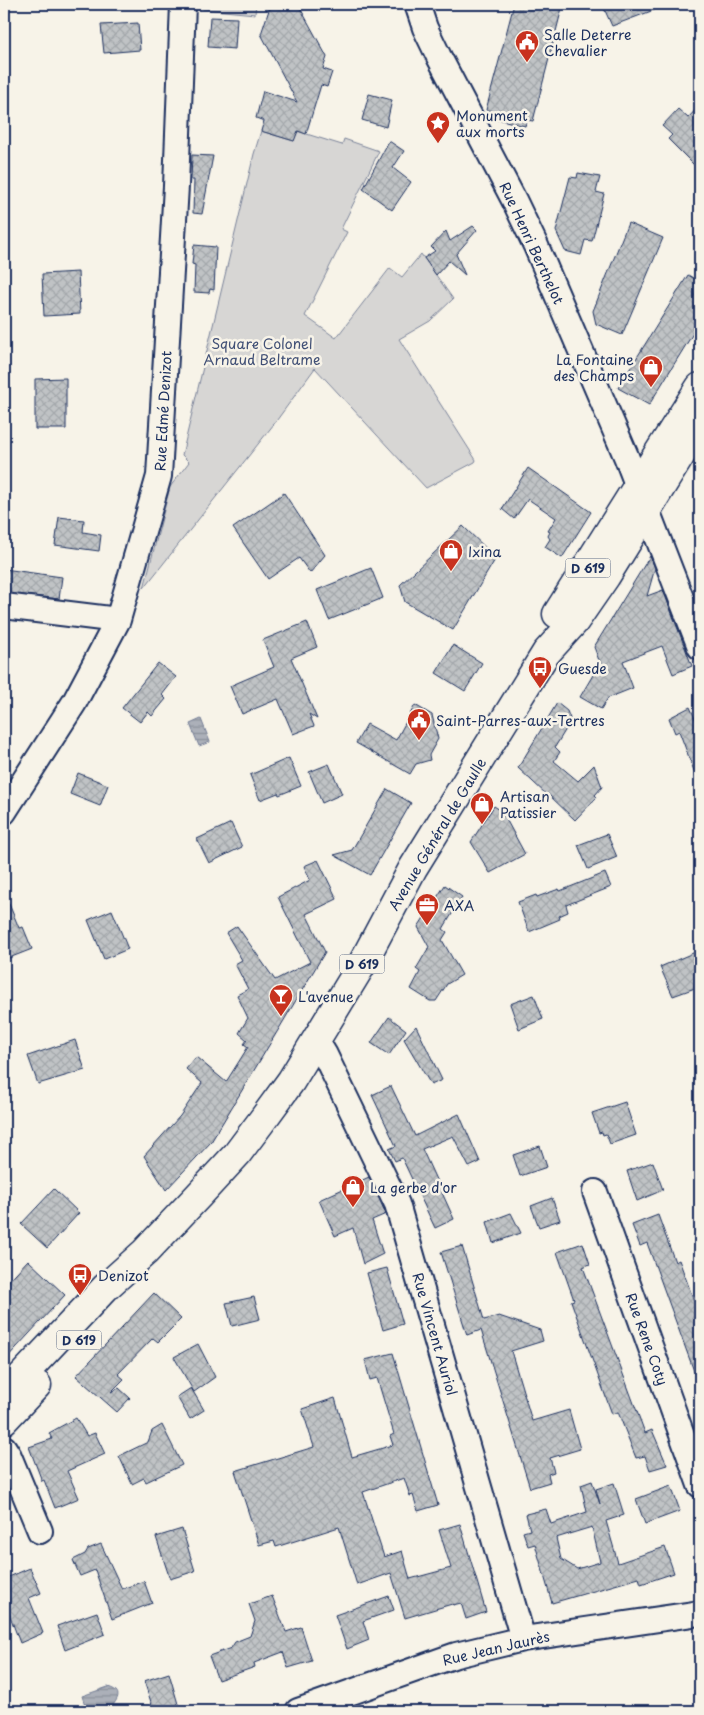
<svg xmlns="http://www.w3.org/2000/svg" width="704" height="1715" font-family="'Playpen Sans',sans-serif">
<defs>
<pattern id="water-rules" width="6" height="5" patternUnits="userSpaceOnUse" patternTransform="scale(1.25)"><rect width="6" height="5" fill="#acb0b9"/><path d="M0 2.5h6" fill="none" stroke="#8b909a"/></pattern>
<pattern id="building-cross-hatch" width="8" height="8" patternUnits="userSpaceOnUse" patternTransform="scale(1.25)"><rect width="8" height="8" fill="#c0c3c5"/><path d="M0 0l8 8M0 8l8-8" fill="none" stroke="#a4a8ac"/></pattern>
</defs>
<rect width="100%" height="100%" fill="#f7f3e8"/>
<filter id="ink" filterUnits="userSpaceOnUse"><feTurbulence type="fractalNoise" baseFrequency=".02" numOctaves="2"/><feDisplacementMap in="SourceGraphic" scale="10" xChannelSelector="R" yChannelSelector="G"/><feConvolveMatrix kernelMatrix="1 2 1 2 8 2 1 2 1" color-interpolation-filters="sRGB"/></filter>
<g filter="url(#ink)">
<path fill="#d7d6d4" stroke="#798299" d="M203,4H256L255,14L203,9Z
M261,131L294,141L297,131L342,145L344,139L379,151L341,229L347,232L305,316L336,338L390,268L402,277L421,254L453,299L430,321L399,339L476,460L475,462L426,488L315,368L274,424L144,588L170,487L189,462L182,455L254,154Z"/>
<path fill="url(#water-rules)" stroke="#727c95" d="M201,719L210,742L199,746L190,724Z
M108,1687C128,1693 112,1703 110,1711H87L82,1696Z"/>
<path fill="url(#building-cross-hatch)" stroke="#1b2f5e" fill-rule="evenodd" d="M271,4H298L327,57L323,69L332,72L327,87L321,85L306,134L298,131L294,141L261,131L264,121L256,118L263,91L297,102L261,34Z
M514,4H563L533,121L527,120L525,126L490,117L492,111L486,110Z
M602,4H666L667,5L612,26Z
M210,17L237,18L235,49L208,47Z
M138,23L140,50L104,53L101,25Z
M369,94L392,100L386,127L362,120Z
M700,105V171L668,139L672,135L662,126L678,109L688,118Z
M389,141L404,151L393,168L411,182L392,210L363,189Z
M192,155L213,156L202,214L193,213L194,180H191Z
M578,173L600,177L596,192L604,194L592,241L585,240L581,255L565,251L556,231L570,177L577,178Z
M628,223L663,238L622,335L596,324L593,311Z
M473,226L477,230L456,254L465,275L449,261L436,275L424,258L435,251L431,247L446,231L450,241Z
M194,245L216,247L214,290L210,289L209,293L194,292L195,265L192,264Z
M78,272L80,314L44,316L42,274Z
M688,275L700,282V322L649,405L618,388Z
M66,378V429H35V379Z
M528,468L591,512L562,558L545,547L550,539L548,536L550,532L548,531L556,518L528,499L514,519L502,509Z
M284,493L325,555L310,573L299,558L268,579L233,528Z
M59,517L84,520L83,532L101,535L99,551L55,545Z
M463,526L496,558L453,630L405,602L400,585Z
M650,556L655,568L647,596L663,590L692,666L673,674L662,646L623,661L633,688L608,698L601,709L580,697L600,663L594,647Z
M371,568L383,598L329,620L317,590Z
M4,569L62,577L59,599L4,593Z
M307,622L317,647L291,658L317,719L309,714L314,726L293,734L278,699L242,714L230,686L274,667L263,640Z
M453,645L482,663L465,691L436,673Z
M158,663L176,677L162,695L166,699L152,716L148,712L140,722L122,708Z
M557,703L567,711L571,721L555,747L560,752L554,761L578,781L594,765L602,787L595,795L597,797L575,820L548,794L547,795L518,768Z
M415,705L432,715L438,739L429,755L430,760L416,764L410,774L356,743L367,724L396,740Z
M690,707L700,730V784H699L679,731L675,733L669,718Z
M289,758L301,786L279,795L278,793L260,800L250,775Z
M329,764L342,794L322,803L309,772Z
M78,773L108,785L100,806L70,794Z
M387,789L411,803L370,875L334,855L352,850Z
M494,806L509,816L507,821L525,854L490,873L471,842Z
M231,823L242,847L209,863L197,839Z
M607,834L617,857L588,869L578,845Z
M318,860L337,899L306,914L325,952L211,1142L166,1190L144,1156L180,1116L202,1083L186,1069L196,1057L226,1082L248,1047L244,1044L247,1040L239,1033L248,1018L237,995L248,989L235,964L242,960L226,933L237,926L275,980L310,962L278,897L310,880L304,866Z
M605,873L611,887L566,905L568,912L559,916L560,919L529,932L518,902L536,895L537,897L559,889L560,891Z
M445,885L462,897L443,929L447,932L442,940L462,975L447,984L436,1001H430L411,989L420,972L416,969L429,947L418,927Z
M4,892L19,928L23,927L32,949L4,960Z
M112,910L128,949L104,959L88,920Z
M700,950V981L695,984V988L673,996L660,967Z
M534,995L543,1019L519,1029L510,1004Z
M389,1017L406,1030L389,1055L371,1043Z
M416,1026L442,1080L431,1085L404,1039Z
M75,1040L85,1070L38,1084L28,1056Z
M391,1086L415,1136L459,1114L480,1162L469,1167L453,1136L422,1149L454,1219L435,1228L402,1158L395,1161L389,1149L396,1146L372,1095Z
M625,1102L636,1135L610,1144L606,1134L603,1135L602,1132L599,1133L592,1113Z
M540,1146L547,1167L520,1176L513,1155Z
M653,1162L663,1190L637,1201L627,1171Z
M369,1177L386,1214L372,1220L383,1254L363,1264L353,1228L335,1236L319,1200Z
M54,1189L79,1213L47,1248L21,1224Z
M552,1198L560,1220L539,1227L531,1206Z
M511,1213L521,1233L493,1243L487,1222Z
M658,1215L675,1262L679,1260L700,1317V1382H698L647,1243L640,1246L632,1225Z
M583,1243L590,1264L583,1267L645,1433L652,1430L667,1465L650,1470L645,1456L636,1458L618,1412L612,1414L571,1301L574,1300L557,1252Z
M462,1246L484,1320L499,1316L540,1330L543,1341L511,1351L532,1421L569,1410L580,1449L550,1458L554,1472L548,1474L550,1482L530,1488L481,1330L467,1335L441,1252Z
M28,1260L65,1295L4,1361V1286Z
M387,1268L403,1324L383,1330L367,1273Z
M154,1293L181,1319L158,1342L153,1338L118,1374L124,1379L111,1392L119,1388L130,1398L117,1412L76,1376Z
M254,1297L260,1319L232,1326L226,1303Z
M198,1344L215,1377L194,1392L174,1357Z
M393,1353L438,1505L418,1511L413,1495L410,1496L404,1478L363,1492L384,1557L402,1551L410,1579L451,1568L439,1530L460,1524L486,1612L466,1619L461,1603L453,1605L452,1604L405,1618L391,1573L357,1585L339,1527L276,1547L274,1541L259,1545L235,1471L314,1447L302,1409L335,1398L352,1457L393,1445L390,1436L394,1434L377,1378L370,1380L365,1360Z
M191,1388L204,1410L190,1419L177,1397Z
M76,1418L87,1436L95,1433L105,1454L67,1471L79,1498L55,1508L44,1480L42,1481L29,1447L52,1439L49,1433Z
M162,1425L182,1465L146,1482L144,1478L132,1484L119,1456L148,1442L152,1431Z
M592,1481L600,1504L596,1489L614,1483L624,1515L606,1521L618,1563L665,1547L674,1573L641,1584L639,1578L552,1603L535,1544L528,1546L523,1532L530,1530L526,1514L546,1509L551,1524L587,1512L581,1485ZM592,1527L600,1562L577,1569L561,1559L556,1538Z
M671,1486L680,1511L645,1524L636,1499Z
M182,1529L195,1571L170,1579L156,1537Z
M101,1544L122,1589L144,1581L152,1603L112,1619L95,1570L80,1576L73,1560L85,1554L88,1549Z
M30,1568L41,1593L29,1598L43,1633L20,1643L4,1600V1579Z
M272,1596L286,1632L301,1627L312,1661L288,1668L283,1652L254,1663L255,1667L218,1680L209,1656L231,1648L235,1642L250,1636L255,1621L249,1604Z
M389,1596L394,1610L363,1621L369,1640L347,1649L335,1615Z
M97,1612L105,1634L65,1650L57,1626Z
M169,1673L180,1711H154L144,1681Z"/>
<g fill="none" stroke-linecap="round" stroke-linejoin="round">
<g stroke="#1b2f5e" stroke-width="28">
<path id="minor" d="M417,4L425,28L439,57L514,200L536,246L626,456L700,647
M4,606L118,620
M4,812L74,703L118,620L159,476L176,186L183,4
M316,1040L325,1055L397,1204L523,1639
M595,1192L700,1485
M4,1448L9,1456L40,1531
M298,1711L456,1655L523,1639L700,1613"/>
</g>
<g stroke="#1b2f5e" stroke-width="31">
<path id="major" d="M557,614L700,387
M4,1395L106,1287L145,1252L199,1195L237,1154L261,1122L291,1081L316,1040L361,966L413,868L546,653L575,621L606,576L700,424
M4,1420L37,1385"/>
</g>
<use href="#minor" stroke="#f7f3e8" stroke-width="24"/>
<use href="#major" stroke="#f7f3e8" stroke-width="28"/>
</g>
</g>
<defs>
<g id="civic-pin" transform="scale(1.25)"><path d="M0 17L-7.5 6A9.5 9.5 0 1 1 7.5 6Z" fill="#c8321e" stroke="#f7f3e8"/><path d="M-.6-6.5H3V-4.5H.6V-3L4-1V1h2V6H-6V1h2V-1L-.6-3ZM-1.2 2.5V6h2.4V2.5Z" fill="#fff"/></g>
<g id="sight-pin" transform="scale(1.25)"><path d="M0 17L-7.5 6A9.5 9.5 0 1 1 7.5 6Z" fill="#c8321e" stroke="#f7f3e8"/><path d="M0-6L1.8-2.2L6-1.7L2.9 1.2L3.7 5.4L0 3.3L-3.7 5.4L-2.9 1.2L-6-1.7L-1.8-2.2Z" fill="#fff"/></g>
<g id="shop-pin" transform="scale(1.25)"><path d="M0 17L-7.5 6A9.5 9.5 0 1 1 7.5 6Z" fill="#c8321e" stroke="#f7f3e8"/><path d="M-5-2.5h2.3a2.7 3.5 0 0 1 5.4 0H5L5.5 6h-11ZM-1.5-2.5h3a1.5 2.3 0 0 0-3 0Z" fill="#fff"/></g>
<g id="bus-pin" transform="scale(1.25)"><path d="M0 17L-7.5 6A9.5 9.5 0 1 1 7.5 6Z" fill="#c8321e" stroke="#f7f3e8"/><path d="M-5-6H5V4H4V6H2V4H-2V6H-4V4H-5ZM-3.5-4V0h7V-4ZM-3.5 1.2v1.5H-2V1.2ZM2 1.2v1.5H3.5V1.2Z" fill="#fff"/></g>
<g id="office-pin" transform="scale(1.25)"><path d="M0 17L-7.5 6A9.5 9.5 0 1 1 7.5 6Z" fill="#c8321e" stroke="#f7f3e8"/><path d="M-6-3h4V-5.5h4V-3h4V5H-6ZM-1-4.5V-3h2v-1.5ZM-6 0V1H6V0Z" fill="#fff"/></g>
<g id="bar-pin" transform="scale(1.25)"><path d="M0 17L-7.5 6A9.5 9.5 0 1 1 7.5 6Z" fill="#c8321e" stroke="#f7f3e8"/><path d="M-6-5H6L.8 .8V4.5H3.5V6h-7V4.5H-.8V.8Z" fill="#fff"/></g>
</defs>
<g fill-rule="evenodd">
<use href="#civic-pin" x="527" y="42"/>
<use href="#sight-pin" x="438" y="123"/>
<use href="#shop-pin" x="651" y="367"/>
<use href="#shop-pin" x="451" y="551"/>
<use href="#bus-pin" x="540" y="668"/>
<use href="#civic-pin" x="419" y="720"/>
<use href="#shop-pin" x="482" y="804"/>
<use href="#office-pin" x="427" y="905"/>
<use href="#bar-pin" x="281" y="996"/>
<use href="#shop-pin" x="353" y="1187"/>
<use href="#bus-pin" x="80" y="1275"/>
</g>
<g text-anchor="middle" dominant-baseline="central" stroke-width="5" stroke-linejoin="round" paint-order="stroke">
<g fill="#f7f3e8" stroke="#5d6a87" stroke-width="1">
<rect x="565.5" y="558.5" width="45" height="19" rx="4"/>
<rect x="339.5" y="954.5" width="45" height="19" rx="4"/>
<rect x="56.5" y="1330.5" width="45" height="19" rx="4"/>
</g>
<g font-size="12" font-weight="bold" fill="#1b2f5e">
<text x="588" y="568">D 619</text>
<text x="362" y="964">D 619</text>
<text x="79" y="1340">D 619</text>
</g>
<g font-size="14" fill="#1b2f5e" stroke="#f7f3e8" text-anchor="start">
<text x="544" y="34">Salle Deterre<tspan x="544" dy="16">Chevalier</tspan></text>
<text x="456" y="115">Monument<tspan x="456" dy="16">aux morts</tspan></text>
<text x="634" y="359" text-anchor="end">La Fontaine<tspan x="634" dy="16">des Champs</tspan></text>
<text x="468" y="551">Ixina</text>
<text x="558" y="668">Guesde</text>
<text x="436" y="720">Saint-Parres-aux-Tertres</text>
<text x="500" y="796">Artisan<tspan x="500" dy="16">Patissier</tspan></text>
<text x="444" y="905">AXA</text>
<text x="298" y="996">L'avenue</text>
<text x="370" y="1187">La gerbe d'or</text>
<text x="98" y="1275">Denizot</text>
</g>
<g font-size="14" fill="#1b2f5e" stroke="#f7f3e8">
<text transform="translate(532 243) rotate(65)">Rue Henri Berthelot</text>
<text transform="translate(163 411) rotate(-87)">Rue Edmé Denizot</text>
<text transform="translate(437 834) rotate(-59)">Avenue Général de Gaulle</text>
<text transform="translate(435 1334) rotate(74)">Rue Vincent Auriol</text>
<text transform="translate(647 1339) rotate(70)">Rue Rene Coty</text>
<text transform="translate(496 1648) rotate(-13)">Rue Jean Jaurès</text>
</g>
<g font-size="14" fill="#415076" stroke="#f7f3e8">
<text x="262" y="343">Square Colonel<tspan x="262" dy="16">Arnaud Beltrame</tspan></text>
</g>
</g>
<rect width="704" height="1715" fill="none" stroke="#f7f3e8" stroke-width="20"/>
<rect x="10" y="10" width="684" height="1695" fill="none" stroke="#1b2f5e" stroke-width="2" filter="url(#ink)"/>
</svg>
